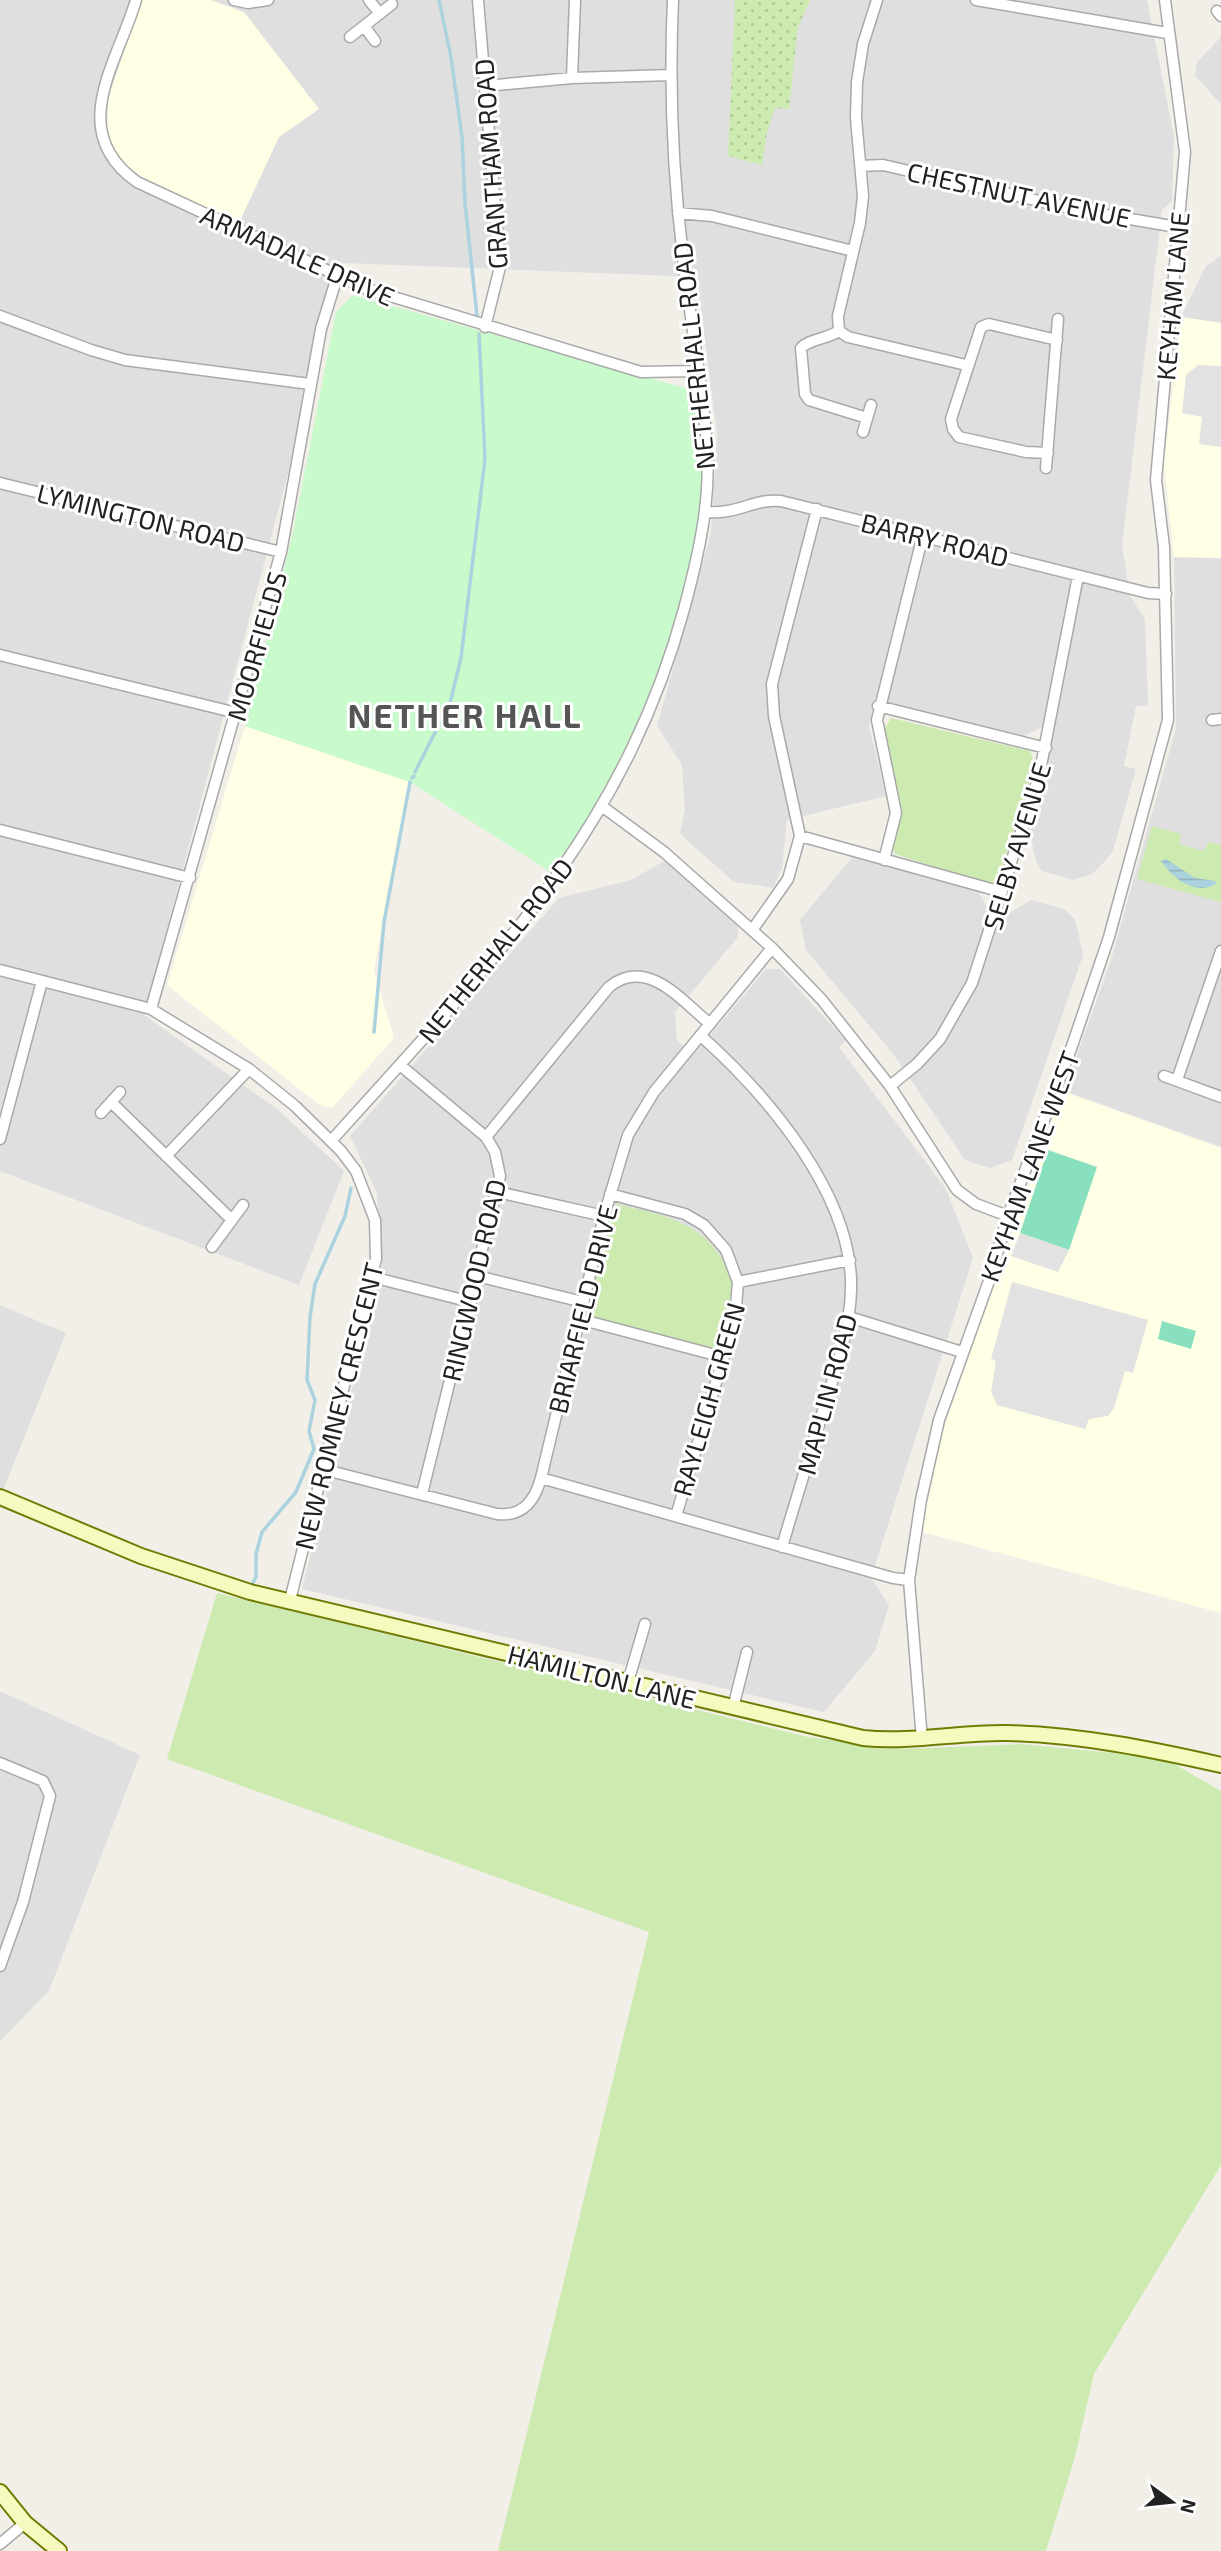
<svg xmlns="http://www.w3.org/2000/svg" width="1221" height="2551" font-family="'Exo 2',sans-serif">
<defs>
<pattern id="garden-dots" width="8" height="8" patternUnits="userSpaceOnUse" patternTransform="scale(1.75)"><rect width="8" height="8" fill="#cdebb0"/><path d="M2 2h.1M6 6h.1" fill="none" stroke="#b0c997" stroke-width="1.8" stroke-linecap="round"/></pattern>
<pattern id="water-rules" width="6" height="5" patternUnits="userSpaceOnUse" patternTransform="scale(1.75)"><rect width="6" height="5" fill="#aad3df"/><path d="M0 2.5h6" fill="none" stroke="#92b5bf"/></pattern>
</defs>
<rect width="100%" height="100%" fill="#f2efe9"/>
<path fill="#e0dfdf" d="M0,0H1147L1174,137L1172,201L1162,210L1122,546L1130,596L1145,619L1148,706H1136L1124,766L1136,769L1113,851L1107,859L1092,874L1073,880L1042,871L1036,861L1029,829L1055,725L1042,727L1022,737L875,698L869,726L886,796L787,820L782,868L773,888L734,882L680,834L685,809L682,765L657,726L711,533L717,434L697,277L344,263L144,1015L277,1109L344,1171L299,1285L0,1171Z
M1221,37V104L1195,76L1197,62Z
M1221,256V323L1181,317L1206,266Z
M1174,557L1221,558V1147L1064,1091L1111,960L1176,728Z
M854,855L978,892L989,910L1006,915L1031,900L1064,909L1075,919L1083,955L1012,1160L990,1168L965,1160L894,1055L806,950L800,920Z
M666,860L737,922L738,937L675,1012L677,1040L693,1055L766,969H780L846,1041L839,1047L946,1189L973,1258L871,1578L889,1605L875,1651L824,1712L302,1589L382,1268L377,1193L350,1136L559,898L631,880Z
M0,1305L66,1333L0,1498Z
M0,1691L140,1755L49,1991L0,2041Z"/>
<path fill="#ffffe5" d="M142,0H211L244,12L319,109L279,137L239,223L141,177L125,164L113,147L107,128L108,98Z
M1181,317L1221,323V558L1174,557L1164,464Z
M245,726L410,782L374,970L394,1038L332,1108L320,1105L167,985Z
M1062,1091L1221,1148V1613L919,1531L931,1465Z"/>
<path fill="#cdebb0" d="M891,718L1030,751L1035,763L998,880L989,885L895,854C889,840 901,826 900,811C899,784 888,756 884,730Z
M1152,826L1181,834L1179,844L1203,851L1209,842L1221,845V902L1137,879Z
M615,1204C659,1214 704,1221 725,1265C729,1273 733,1283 733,1291C731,1310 722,1331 717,1350L588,1316Z
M217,1593L808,1737L903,1749L1021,1744L1164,1758L1221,1791V2165L1094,2374L1075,2457L1046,2551H498L649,1932L167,1759Z"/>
<path fill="#c8facc" d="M353,295L696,391C699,429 705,469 700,507C681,643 626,759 555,875L410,782L245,726L293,532L336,312Z"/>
<path fill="url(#garden-dots)" d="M735,0H810L798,27L789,109L775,108L767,132L762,165L728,156Z"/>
<path fill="#88e0be" d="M1048,1150L1097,1167L1069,1250L1020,1233Z
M1162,1321L1196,1331L1191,1349L1158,1339Z"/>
<path fill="#e2e2e2" d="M1198,365L1221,366V447L1199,444L1202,417L1182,413L1186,375Z
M1020,1233L1069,1250L1058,1272L1011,1256Z
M1012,1282L1148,1320L1133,1373L1125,1371L1114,1408L1108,1416L1089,1419L1085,1429L997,1405L991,1392L996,1361L991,1359Z"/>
<path fill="url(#water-rules)" d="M1166,859L1195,878L1215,881L1216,884C1194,896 1173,878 1161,861Z"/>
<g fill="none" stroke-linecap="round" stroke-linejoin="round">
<path stroke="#aad3df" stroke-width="3.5" d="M439,0L451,57L462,137L465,203L477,316
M415,772L450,703L461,658L485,459L479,334
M412,778L414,776
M374,1032L384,922L410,782
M252,1584L256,1577V1554L262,1532L296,1492L314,1449L309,1431L315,1400L307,1380L310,1317L315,1284L345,1216L351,1188"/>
<g stroke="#a9a9a9" stroke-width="13">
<path id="street" d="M136,0C118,62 65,131 137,182L367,289L641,372L698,371
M234,0L248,3L268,0
M369,0L380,14
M478,0L500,267L485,327
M976,0L1167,33
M1217,11L1221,16
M364,26L375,41
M350,37L392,4
M572,78L575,0
M485,86L572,78L671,75
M861,166L883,165L1083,211L1177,227
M678,213L712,216L853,251
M0,316L91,350L125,360L310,384
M839,331L838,316L860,223L863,196L856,118L857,82L863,44L877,0
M839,331C827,339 809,339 801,348L805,394L809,400L867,418
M839,331L848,337L966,365
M863,432L871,405
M1048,453L1026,452L959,437L953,429L951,419L981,327L989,324L1057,340
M1046,468L1058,319
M0,483L281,552
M705,512C738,515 754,498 781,501L1148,593L1166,594
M0,655L237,713
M878,706L1046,748
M1212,720L1221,719
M603,807L664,852L772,948L822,1000L890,1086L957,1190L976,1204L1008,1216
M0,830L190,878
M800,836L1002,892
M884,860L896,813L877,720L923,535
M753,929L788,879L800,836L774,716L772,684L817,509
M0,970L151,1009L249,1069L295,1106L341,1151L356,1171L375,1220L376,1259L290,1600
M151,1009L281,552L321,329L337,277
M701,1036C767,1095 854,1196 851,1290C850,1329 837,1367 825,1404C811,1451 796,1499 782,1547
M400,1065L486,1137L495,1152L500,1176L422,1494
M1164,1076L1221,1097
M1177,1080L1221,951
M890,1086L917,1064L940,1039L972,983L1039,776L1078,576
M111,1102L232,1220
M101,1113L120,1092
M486,1137L609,987C647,956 682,1001 710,1024
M0,1139L42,981
M331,1141C483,971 622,837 684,609C698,557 711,502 707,447C703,386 691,326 684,265C673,178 669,88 673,0
M166,1156L249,1069
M498,1192L604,1216
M610,1194L685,1214L704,1225L726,1250L738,1282L735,1319L676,1516
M212,1247L243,1205
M477,1276L583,1302
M372,1277L471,1302
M738,1282L850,1260
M849,1317L962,1352
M579,1319L723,1357
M322,1469L497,1514C523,1517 535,1500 541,1478L604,1216L628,1135L654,1092L772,948
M541,1478L893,1578L909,1580
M628,1682L645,1624
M733,1708L747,1652
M922,1740L909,1580L921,1500L939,1420L990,1278L1008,1216L1072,1046L1109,937L1168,720L1164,547L1156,480L1185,152L1165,0
M0,1763L43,1781L50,1796L23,1902L0,1966
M0,2544L25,2523"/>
</g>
<g stroke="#707d05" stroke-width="18">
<path id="secondary" d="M0,1497L141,1556L250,1592L863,1738C912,1743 959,1732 1008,1733C1080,1735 1151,1749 1221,1765
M0,2492L25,2523L59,2551"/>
</g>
<use href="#street" stroke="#fff" stroke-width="10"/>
<use href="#secondary" stroke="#f7fabf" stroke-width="14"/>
</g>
<g text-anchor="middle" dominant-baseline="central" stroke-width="6" stroke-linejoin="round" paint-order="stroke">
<g font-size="26" fill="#222" stroke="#fff">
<text transform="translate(490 164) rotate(-94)">GRANTHAM ROAD</text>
<text transform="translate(1019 194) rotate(12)">CHESTNUT AVENUE</text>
<text transform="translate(298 255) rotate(24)">ARMADALE DRIVE</text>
<text transform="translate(1172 296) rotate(-85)">KEYHAM LANE</text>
<text transform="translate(693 356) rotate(-96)">NETHERHALL ROAD</text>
<text transform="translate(141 517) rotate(14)">LYMINGTON ROAD</text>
<text transform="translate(935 539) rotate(14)">BARRY ROAD</text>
<text transform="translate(256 646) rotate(-74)">MOORFIELDS</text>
<text transform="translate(1016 846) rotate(-73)">SELBY AVENUE</text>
<text transform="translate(495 950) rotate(-51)">NETHERHALL ROAD</text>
<text transform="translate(1029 1166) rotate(-70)">KEYHAM LANE WEST</text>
<text transform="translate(473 1280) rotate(-77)">RINGWOOD ROAD</text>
<text transform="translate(582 1309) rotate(-76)">BRIARFIELD DRIVE</text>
<text transform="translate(826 1394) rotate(-75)">MAPLIN ROAD</text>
<text transform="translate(708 1399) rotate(-74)">RAYLEIGH GREEN</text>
<text transform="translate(338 1406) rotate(-76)">NEW ROMNEY CRESCENT</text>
<text transform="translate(602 1676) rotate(14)">HAMILTON LANE</text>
</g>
<g font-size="33" font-weight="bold" letter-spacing="2" fill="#555" stroke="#fff">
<text x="465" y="715">NETHER HALL</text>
</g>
</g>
<g transform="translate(1172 2502) rotate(105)" stroke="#ffffff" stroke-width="5" paint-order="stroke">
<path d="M0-5L12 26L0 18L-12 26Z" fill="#222222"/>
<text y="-10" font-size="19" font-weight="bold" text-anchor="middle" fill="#222222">N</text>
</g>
</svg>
